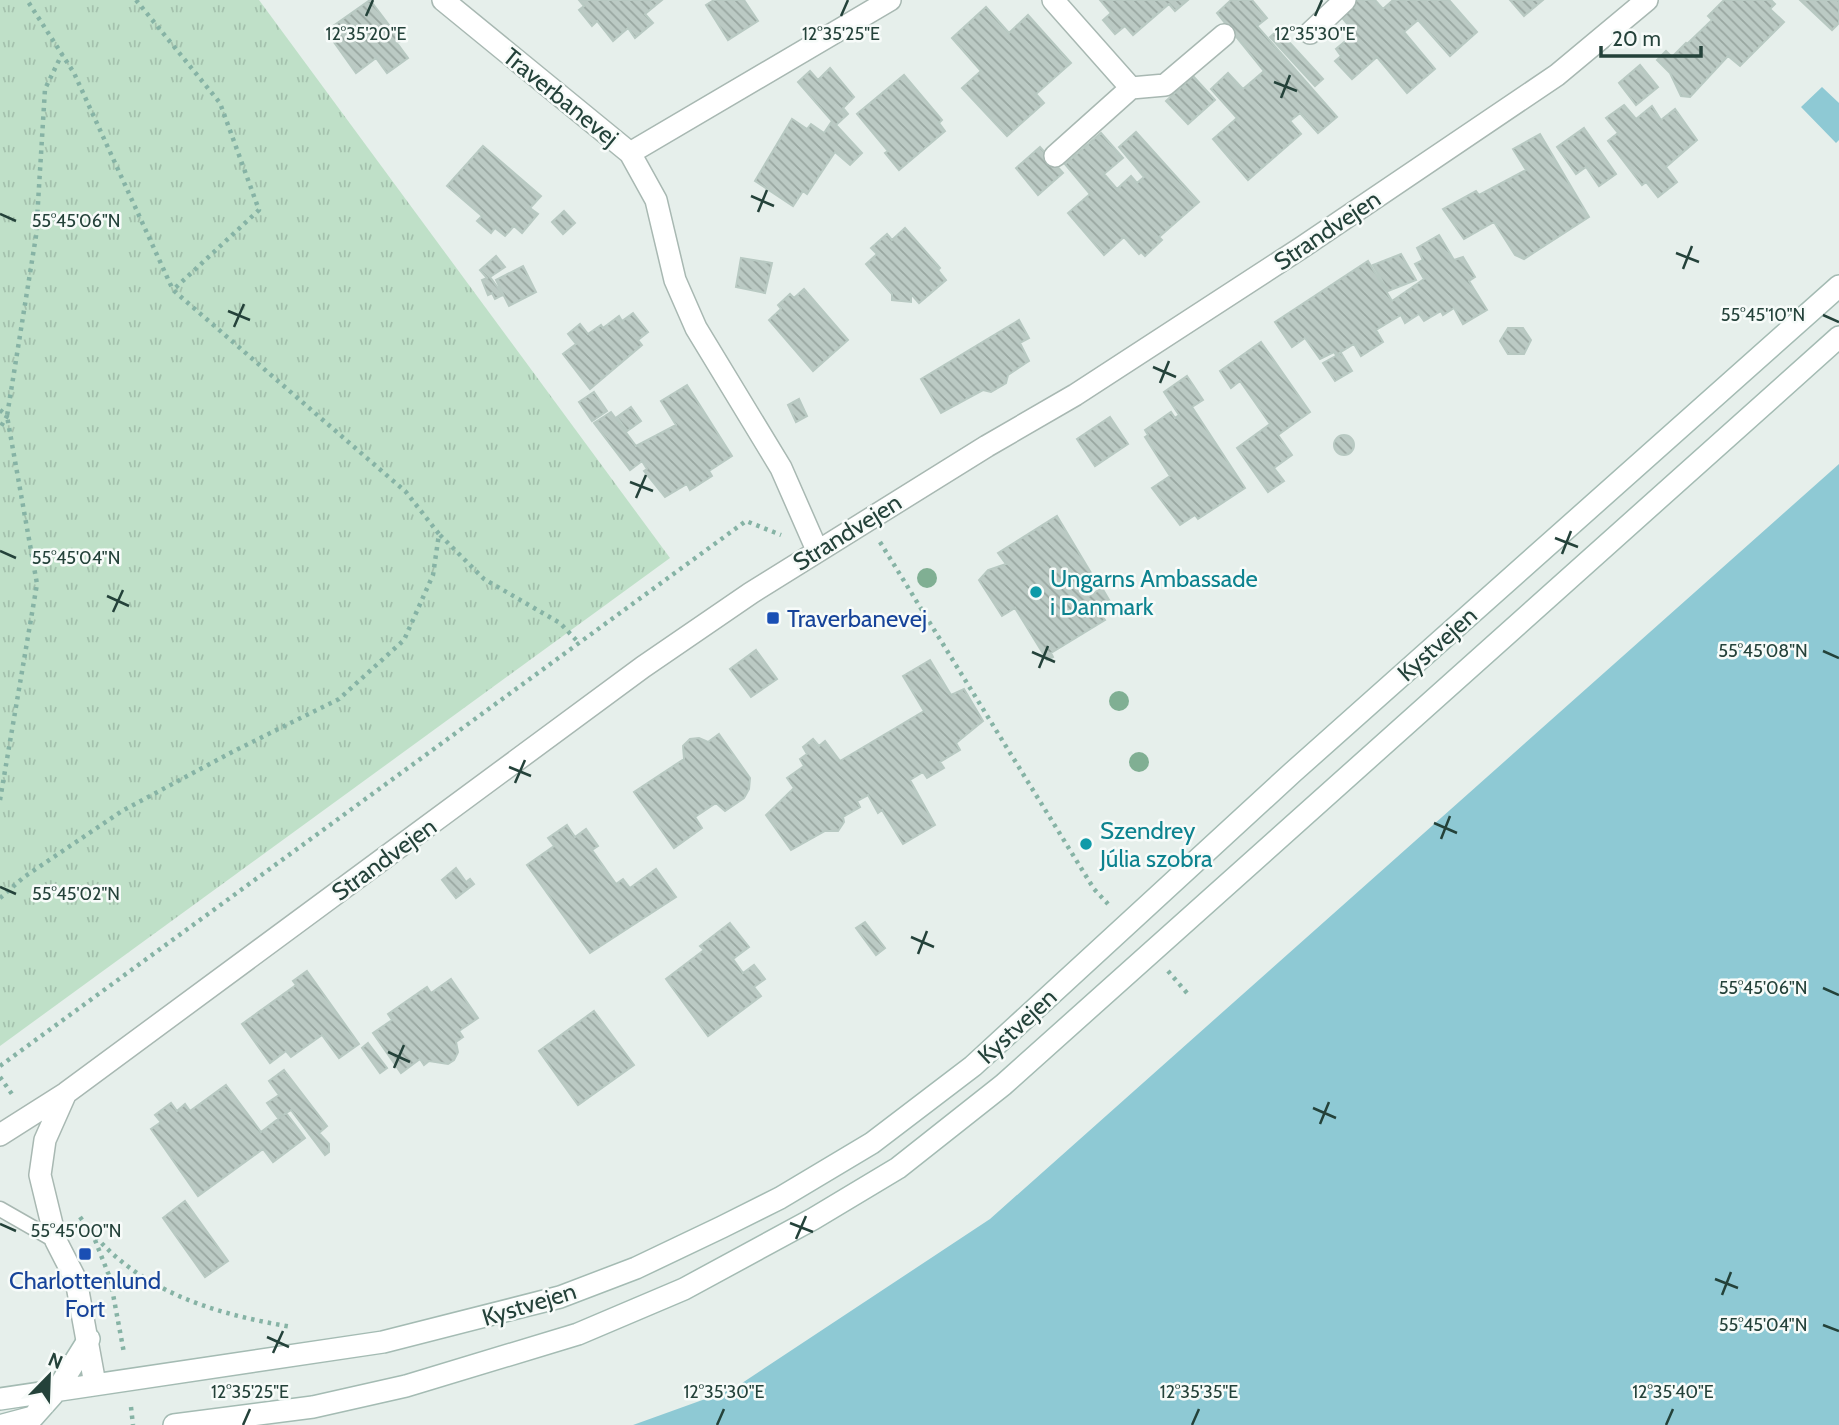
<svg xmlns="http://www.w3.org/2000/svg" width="1839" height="1425" font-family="Cabin,sans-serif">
<defs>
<pattern id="park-tufts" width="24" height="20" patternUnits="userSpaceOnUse" patternTransform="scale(1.75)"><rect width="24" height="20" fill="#bfe0c8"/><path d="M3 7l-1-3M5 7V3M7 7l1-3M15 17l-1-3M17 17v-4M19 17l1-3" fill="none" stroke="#a4c1ad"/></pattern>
<pattern id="building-back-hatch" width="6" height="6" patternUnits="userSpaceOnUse" patternTransform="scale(1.75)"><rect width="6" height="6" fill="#bbcac4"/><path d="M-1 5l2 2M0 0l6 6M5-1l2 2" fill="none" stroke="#98a6a0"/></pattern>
</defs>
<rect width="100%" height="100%" fill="#e6efeb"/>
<path fill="url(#park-tufts)" d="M0,0H259L670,558L0,1046Z"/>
<path fill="#8ec9d4" d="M1822,87L1839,103V140L1836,143L1801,107Z
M1839,464V1425H633L733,1389L990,1219Z"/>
<path fill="url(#building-back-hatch)" stroke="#b8c9c2" stroke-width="2" d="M370,0L401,41L397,43L408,58L387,73L376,58L356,73L326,31Z
M579,0H662L645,14L653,23L635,38L628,28L613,41L597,21L592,26L579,10L584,6Z
M714,0H744L758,21L728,40L706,5Z
M1100,0H1188L1175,11L1169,4L1133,35L1125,26L1115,34L1103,20L1111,13Z
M1231,0H1252L1267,18L1257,26L1337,117L1318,133L1300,113L1290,121L1301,134L1248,180L1213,139L1237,118L1211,89L1228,73L1243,89L1264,71L1217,13Z
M1355,0H1375L1383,9L1393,0H1449L1477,32L1450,56L1418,20L1404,32L1435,69L1407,93L1377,57L1352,79L1335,61L1341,56L1336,49L1355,33L1339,14Z
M1510,0H1543L1524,16Z
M1724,0H1771L1775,4L1770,9L1784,22L1740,66L1728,56L1690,97L1681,96L1670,73L1657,60L1666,51L1672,57L1686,43L1687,44L1712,20L1708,16Z
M1800,0H1839V23L1832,30Z
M986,7L1009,33L1028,15L1071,63L1036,94L1044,103L1007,136L962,88L981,71L952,38Z
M1278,30L1323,79L1315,86L1270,37Z
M1640,65L1658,87L1636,105L1619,83Z
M830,68L854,97L843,108L848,114L836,125L862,153L850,165L835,152L807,194L803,191L793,206L755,181L792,119L807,129L811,124L824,133L832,121L798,82L810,71L818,80Z
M904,75L942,120L939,123L945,131L899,170L885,153L888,151L857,114Z
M1193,76L1215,100L1188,124L1166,101Z
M1624,105L1636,119L1652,106L1661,120L1675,109L1697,140L1666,167L1677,182L1658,197L1646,182L1642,185L1608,141L1618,133L1606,118Z
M1584,128L1616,174L1599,186L1586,167L1576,174L1557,147Z
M1136,132L1199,202L1159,237L1162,240L1145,256L1141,252L1139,254L1124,237L1104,255L1068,213L1090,194L1065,164L1101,133L1123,158L1104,174L1117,189L1131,176L1137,183L1144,177L1119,147Z
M1540,134L1589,217L1524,259L1515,255L1494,222L1464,239L1443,209L1476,191L1479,195L1526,170L1513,149Z
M483,146L541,196L530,208L538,214L522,233L514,226L505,236L495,228L491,233L477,221L482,216L447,186Z
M1040,147L1063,173L1038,195L1016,168Z
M564,211L575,223L563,234L552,222Z
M905,228L940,268L938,270L946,280L919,303L911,294V302L892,300V294L866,264L877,254L871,248L887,234L892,240Z
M1439,235L1454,260L1463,257L1475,277L1469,281L1487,310L1463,324L1454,308L1443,315L1441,311L1424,321L1419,314L1405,323L1401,315L1376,330L1383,342L1361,356L1354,344L1336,355L1334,352L1320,359L1305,338L1292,347L1275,322L1368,261L1392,301L1424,279L1415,264L1423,260L1417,248Z
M1401,254L1416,280L1388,291L1373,265Z
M496,256L505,267L490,277L503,295L495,299L492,293L488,295L482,280L487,278L480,270Z
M741,258L772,263L765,293L736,287Z
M523,266L536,292L509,306L496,280Z
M804,289L848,340L813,371L769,320L781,309L778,305L790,294L794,298Z
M633,313L648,332L638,340L642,345L590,389L563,354L576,344L568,334L580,324L588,334L601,325L603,328L619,316L622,321Z
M1019,320L1029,338L1020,343L1029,361L1008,375L1006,383L991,392L983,390L941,413L921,379Z
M1508,328H1523L1531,340L1524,354H1508L1500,341Z
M1261,342L1310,412L1278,435L1292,455L1274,468L1284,481L1268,492L1237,448L1270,424L1240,381L1231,388L1220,371Z
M1341,353L1352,371L1335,381L1323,363Z
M1187,376L1203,400L1192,407L1245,488L1198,519L1195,515L1180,525L1152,488L1170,476L1145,437L1148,435L1145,430L1171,412L1175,418L1179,415L1164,392Z
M687,385L732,456L709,471L712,476L690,490L687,484L665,497L644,471L647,469L642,461L630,470L594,423L611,412L636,446L676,425L661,401Z
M594,392L607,411L592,421L579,402Z
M799,399L807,416L796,422L788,405Z
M631,407L641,421L627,431L617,417Z
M1110,417L1128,444L1095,466L1077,439Z
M1334 445a10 10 0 1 1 20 0a10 10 0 1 1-20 0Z
M1057,516L1094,578L1083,585L1089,596L1102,588L1112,605L1100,613L1105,620L1051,653L1053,657L1047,660L1015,608L1002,616L979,580L988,570L1006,564L998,553Z
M756,650L777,679L751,697L730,669Z
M930,660L951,695L964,689L983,721L956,743L960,750L940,762L944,768L927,778L923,772L910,780L935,825L903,844L882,810L878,813L868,795L857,801L860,807L843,817L844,822L838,831H825L791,850L766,815L794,788L787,778L804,766L800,759L807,754L803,747L813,739L819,746L825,741L840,761L924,711L903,676Z
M719,734L750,778L749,789L744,798L725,811L716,803L695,817L702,828L674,848L634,792L684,759L683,746L690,739L699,738L708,742Z
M567,825L575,837L586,829L598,846L592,850L616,884L623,879L630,888L656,869L676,897L590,953L527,865L554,846L548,838Z
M456,868L466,882L470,879L474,884L456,898L442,880Z
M865,922L885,948L876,955L856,928Z
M730,923L749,947L733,959L743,973L754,965L765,979L754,987L761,996L708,1036L666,979L704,950L700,946Z
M307,971L359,1044L339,1058L322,1035L291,1057L286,1051L270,1063L242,1024L296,985L293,981Z
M451,979L478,1018L459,1031L463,1037L456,1042L458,1052L454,1060L448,1064L429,1061L424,1065L420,1059L401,1073L373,1033L392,1020L388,1014L427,987L431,993Z
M594,1011L634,1065L578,1105L539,1051Z
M368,1043L387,1068L380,1073L362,1048Z
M284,1070L327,1126L319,1133L329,1144V1152L325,1155L291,1110L278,1118L267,1103L279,1095L269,1081Z
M226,1085L261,1132L286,1113L305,1138L273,1162L263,1149L198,1196L151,1129L161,1122L155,1115L171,1103L177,1111L185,1104L190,1111Z
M185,1201L228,1261L205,1277L163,1218Z"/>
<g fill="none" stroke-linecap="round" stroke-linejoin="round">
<g stroke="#a8b8b2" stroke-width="17">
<path id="service" d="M0,1209L56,1241"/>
</g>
<g stroke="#a8b8b2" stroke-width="24">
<path id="minor" d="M443,0L630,153L656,200L675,280L696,328L781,468L817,550
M1053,0L1131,88
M1310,33L1345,0
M630,153L890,0
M1055,156L1131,88L1165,85L1224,35
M65,1095L45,1140L40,1175L56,1241L76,1280L95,1384
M0,1135L66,1093L643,667L751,593L987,446L1075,395L1301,248L1557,75L1647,0"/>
</g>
<g stroke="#a4bbb3" stroke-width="24">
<path id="secondary" d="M0,1399L383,1342L560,1297L636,1268L722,1227L780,1198L872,1143L973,1066L1293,772L1839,286
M3,1425L33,1417L57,1390L89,1339
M174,1425L313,1407L406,1386L578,1334L684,1289L813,1219L898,1168L1003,1085L1839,337"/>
</g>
<path stroke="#86b3a5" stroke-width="4.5" stroke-dasharray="3.5 5" stroke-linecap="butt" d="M136,0L220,103L259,210L173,290
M0,410L7,416L0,428
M440,535L484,579L560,623L579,643
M880,542L1094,889L1108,904
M0,800L37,584L7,416L36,236L45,89L62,54
M0,898L24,877L122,811L234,751L339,699L404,640L433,575L439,534L406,492L173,290L74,73L27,0
M1168,971L1187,993
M0,1066L746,521L781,535
M0,1077L14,1097
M80,1217C131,1289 209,1313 292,1327
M95,1240L110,1278L124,1353
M131,1407L133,1425"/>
<use href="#service" stroke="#fff" stroke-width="14"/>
<use href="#minor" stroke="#fff" stroke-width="21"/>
<use href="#secondary" stroke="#fff" stroke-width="21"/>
</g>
<g fill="#80af93">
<circle cx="927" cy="578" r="10"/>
<circle cx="1119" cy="701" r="10"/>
<circle cx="1139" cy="762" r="10"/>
</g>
<path fill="none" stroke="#24423a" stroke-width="2.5" d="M366,16L373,0M841,16L848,0M1315,16L1322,0M1274,82L1297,91M1281,98L1290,75M751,196L774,206M758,212L767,190M0,214L16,221M1676,253L1699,262M1683,269L1692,246M228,311L250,320M1823,315L1839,322M234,327L244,304M1153,367L1176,377M1160,383L1169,361M630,482L653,491M636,498L646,475M1555,538L1578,547M0,551L16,558M1562,554L1571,531M107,596L129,606M113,612L123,590M1823,651L1839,658M1032,652L1055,662M1039,668L1048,646M509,767L531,776M515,783L525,760M1434,823L1457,833M1441,839L1450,816M0,887L16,894M911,937L934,947M918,954L927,931M1823,988L1839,995M388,1052L410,1062M394,1068L404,1045M1313,1108L1336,1118M1320,1124L1329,1102M790,1223L813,1232M0,1224L16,1231M796,1239L806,1216M1715,1279L1738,1288M1722,1295L1731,1272M1823,1325L1839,1331M267,1337L289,1347M273,1353L283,1331M243,1425L250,1409M717,1425L724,1409M1192,1425L1199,1409M1666,1425L1673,1409"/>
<g fill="#0f9aa8" stroke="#f7fbf9" stroke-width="2.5">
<circle cx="1036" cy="592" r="7"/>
<circle cx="1086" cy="844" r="7"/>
</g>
<g fill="#1a4fb4" stroke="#f7fbf9" stroke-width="2.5">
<rect x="766" y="611" width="14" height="14" rx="3.5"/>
<rect x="78" y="1247" width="14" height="14" rx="3.5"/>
</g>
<g text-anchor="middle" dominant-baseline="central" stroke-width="5" stroke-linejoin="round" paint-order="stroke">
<g font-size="24" fill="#24423a" stroke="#f7fbf9">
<text transform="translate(561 97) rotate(39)">Traverbanevej</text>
<text transform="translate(1327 230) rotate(-34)">Strandvejen</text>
<text transform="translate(847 532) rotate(-32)">Strandvejen</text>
<text transform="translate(1437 644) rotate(-42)">Kystvejen</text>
<text transform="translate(384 859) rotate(-36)">Strandvejen</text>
<text transform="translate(1017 1026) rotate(-43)">Kystvejen</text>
<text transform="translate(529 1304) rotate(-17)">Kystvejen</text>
</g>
<g font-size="24" fill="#0d838f" stroke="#f7fbf9" text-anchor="start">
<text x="1050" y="578">Ungarns Ambassade<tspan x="1050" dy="28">i Danmark</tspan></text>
<text x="1100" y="830">Szendrey<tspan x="1100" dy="28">Júlia szobra</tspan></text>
</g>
<g font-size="24" fill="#164399" stroke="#f7fbf9" text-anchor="start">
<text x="787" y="618">Traverbanevej</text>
<text x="85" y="1280" text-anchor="middle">Charlottenlund<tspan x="85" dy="28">Fort</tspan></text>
</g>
</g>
<g font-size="18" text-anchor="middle" fill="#24423a" stroke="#f7fbf9" stroke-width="5" stroke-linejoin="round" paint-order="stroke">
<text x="366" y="40">12°35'20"E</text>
<text x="841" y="40">12°35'25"E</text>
<text x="1315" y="40">12°35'30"E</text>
<text x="76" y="227">55°45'06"N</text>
<text x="1763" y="321">55°45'10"N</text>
<text x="76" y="564">55°45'04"N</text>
<text x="1763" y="657">55°45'08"N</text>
<text x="76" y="900">55°45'02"N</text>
<text x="1763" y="994">55°45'06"N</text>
<text x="76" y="1237">55°45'00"N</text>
<text x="1763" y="1331">55°45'04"N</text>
<text x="250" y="1398">12°35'25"E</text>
<text x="724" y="1398">12°35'30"E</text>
<text x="1199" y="1398">12°35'35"E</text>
<text x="1673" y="1398">12°35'40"E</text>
</g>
<g transform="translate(49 1376) rotate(23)" stroke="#f7fbf9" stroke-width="5" paint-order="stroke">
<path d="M0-5L12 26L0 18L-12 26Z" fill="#24423a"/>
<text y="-10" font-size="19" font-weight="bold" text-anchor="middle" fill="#24423a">N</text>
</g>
<path d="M1601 46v10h100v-10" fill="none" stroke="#24423a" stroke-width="3.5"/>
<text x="1612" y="46" font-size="21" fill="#24423a" stroke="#f7fbf9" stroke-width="5" paint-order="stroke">20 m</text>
</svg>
